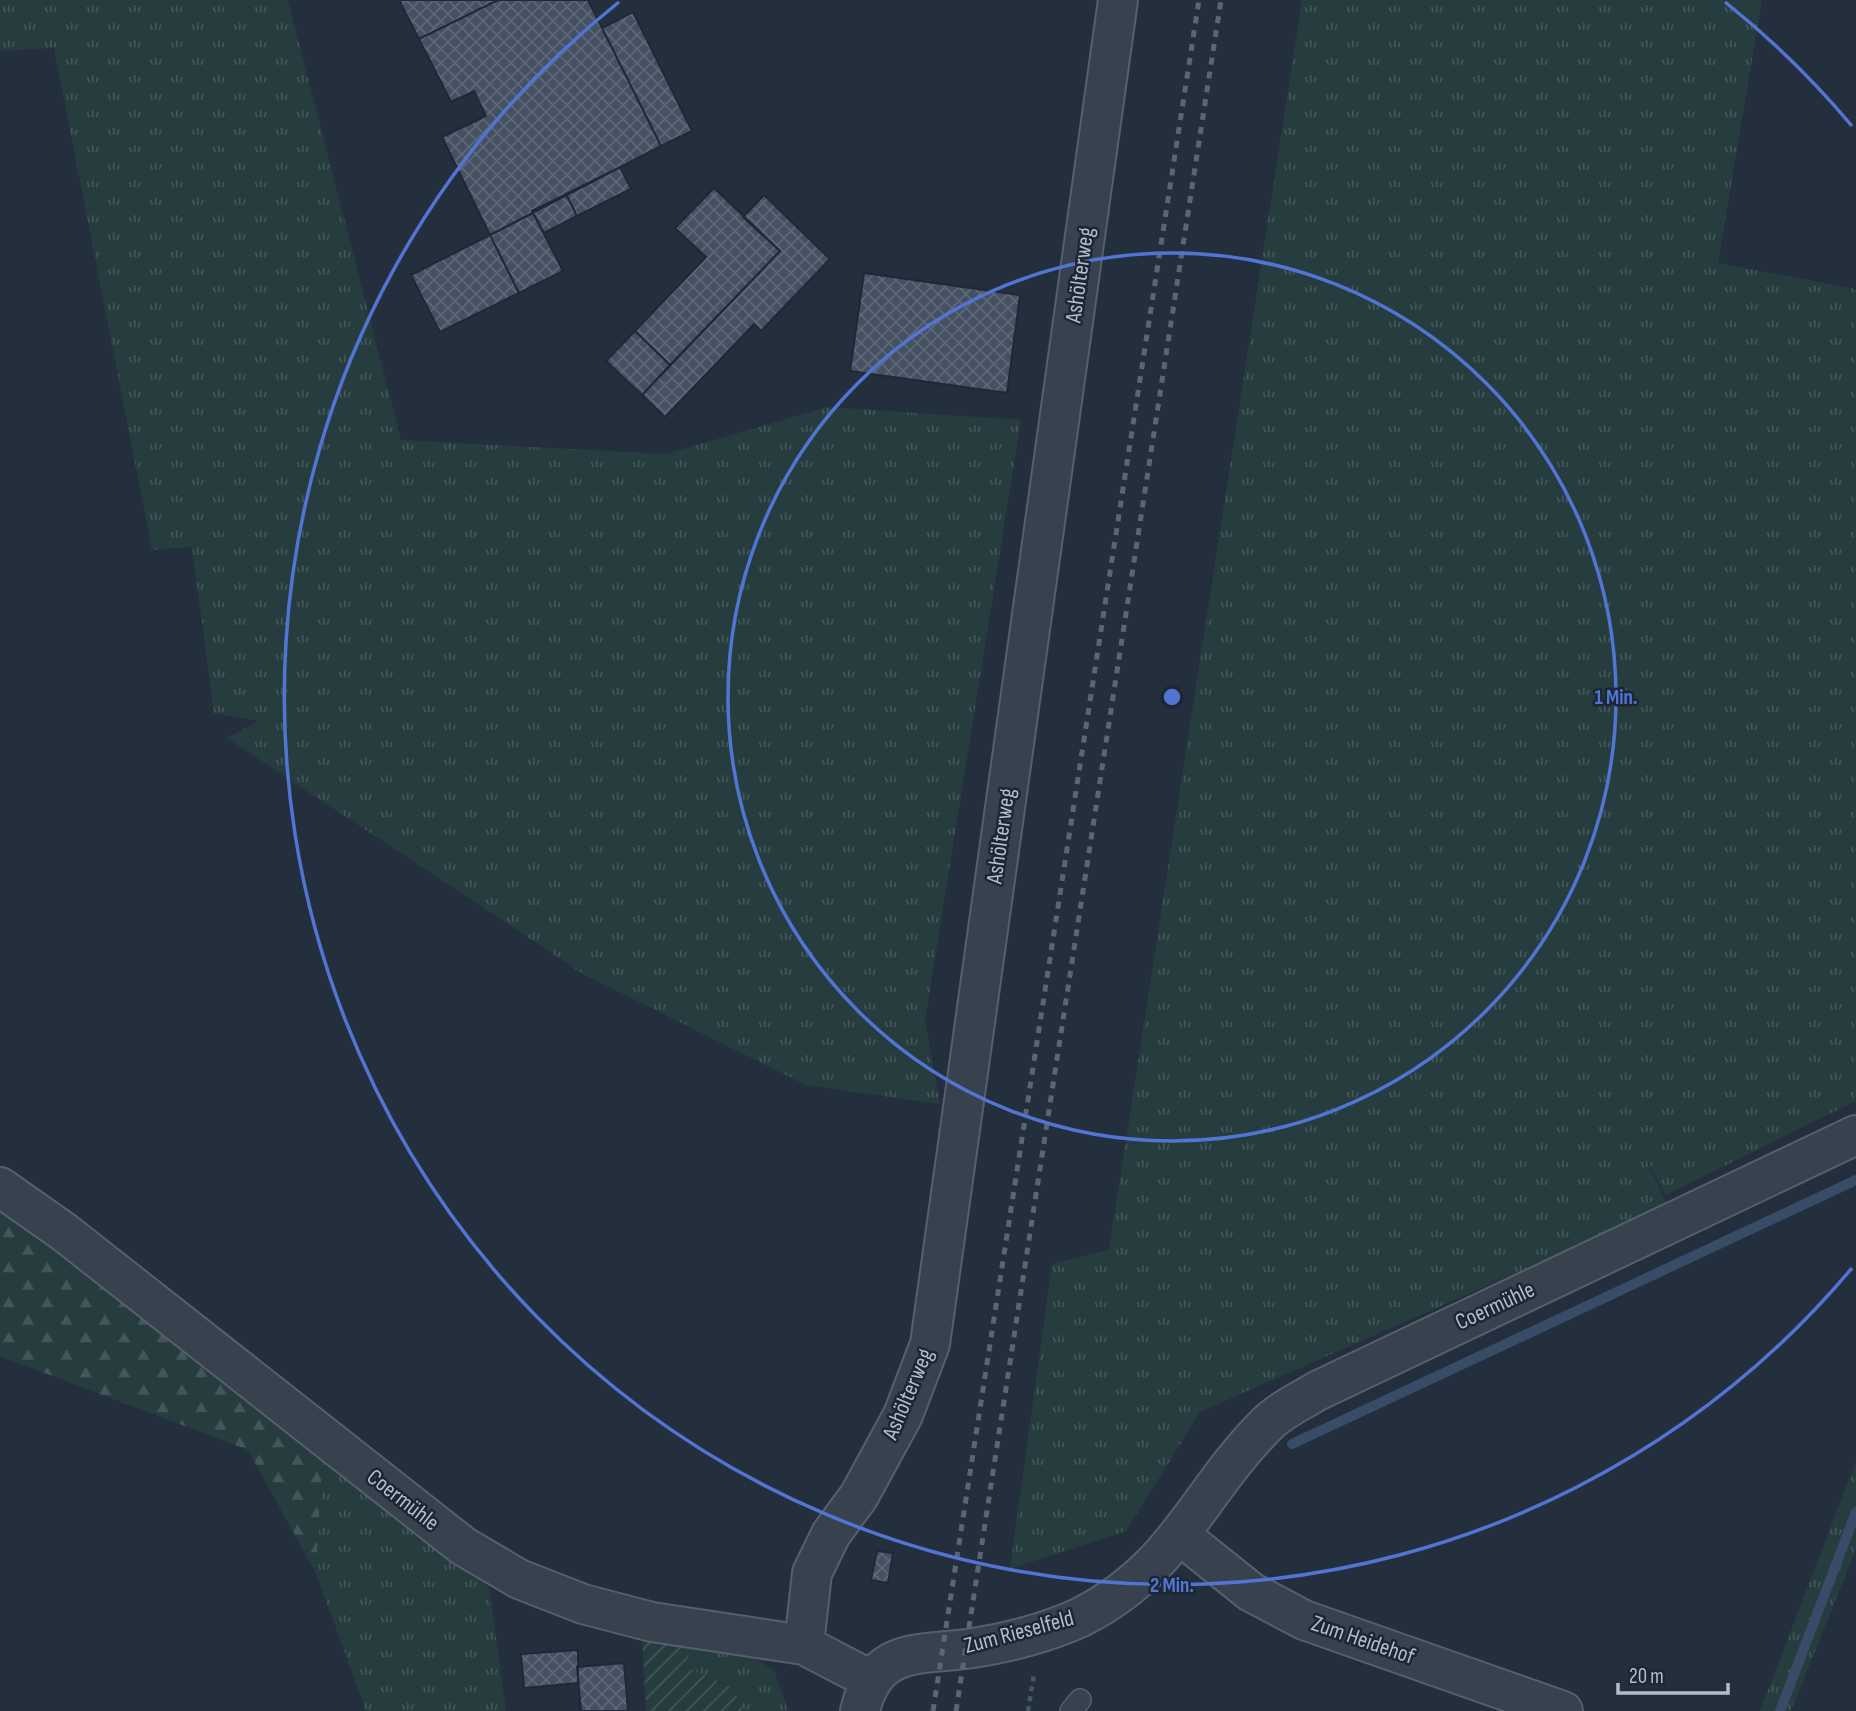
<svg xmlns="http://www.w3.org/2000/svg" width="1856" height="1711" font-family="'Sofia Sans Condensed',sans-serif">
<defs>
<pattern id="grass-tufts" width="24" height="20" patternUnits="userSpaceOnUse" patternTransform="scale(1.75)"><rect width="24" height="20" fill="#263c3f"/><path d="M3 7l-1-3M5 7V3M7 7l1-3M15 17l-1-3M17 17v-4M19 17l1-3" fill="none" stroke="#435659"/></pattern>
<pattern id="forest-firs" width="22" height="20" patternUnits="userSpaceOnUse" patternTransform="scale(1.75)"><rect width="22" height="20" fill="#263c3f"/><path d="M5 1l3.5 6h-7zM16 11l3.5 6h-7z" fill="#435659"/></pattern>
<pattern id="garden-furrows" width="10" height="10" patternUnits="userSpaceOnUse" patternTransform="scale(1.75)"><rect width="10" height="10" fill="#263c3f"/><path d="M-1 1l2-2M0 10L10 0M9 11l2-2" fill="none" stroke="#435659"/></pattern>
<pattern id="building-cross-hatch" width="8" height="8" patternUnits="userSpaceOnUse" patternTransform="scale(1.75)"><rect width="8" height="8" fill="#455162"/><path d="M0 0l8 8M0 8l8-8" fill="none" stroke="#5d6877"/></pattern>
</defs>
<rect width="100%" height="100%" fill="#242f3e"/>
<path fill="url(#grass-tufts)" d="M0,0H288L401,440L666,454L827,407L1021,420L925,1021L940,1104L806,1085L583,974L227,738L259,721L214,713L192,547L152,550L54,48L0,51Z
M1302,0H1762L1718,263L1856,289V1101L1666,1195L1642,1151L1668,1206L1200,1412L1126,1531L1010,1569L1052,1264L1109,1250Z
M323,1447L489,1587L506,1711H366L316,1573Z
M1856,1461V1549L1791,1711H1760Z
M692,1641L736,1648L774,1670L788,1711H745L731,1687L686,1667Z"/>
<path fill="url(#forest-firs)" d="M0,1208L323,1447L316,1573L248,1450L0,1356Z"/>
<path fill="url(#garden-furrows)" d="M642,1638L692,1641L686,1667L731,1687L745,1711H646Z"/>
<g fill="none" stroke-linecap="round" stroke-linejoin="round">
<path stroke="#394c67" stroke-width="10" d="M1292,1444L1856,1180
M1780,1711L1856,1512"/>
</g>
<path fill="url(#building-cross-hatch)" stroke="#1f2835" stroke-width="2" d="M399,0H498L419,39Z
M498,0H588L661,146L490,235L442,137L486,116L474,91L451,102L419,39Z
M633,12L692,131L661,146L602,28Z
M620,167L631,189L577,216L566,194Z
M714,188L780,251L670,365L635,331L706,257L675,228Z
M566,194L577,216L544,233L532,211Z
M764,195L830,259L761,331L754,324L665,417L642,395L780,251L743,217Z
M533,213L563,271L519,293L490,235Z
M490,235L519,293L440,332L411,275Z
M864,273L1020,295L1007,393L850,371Z
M635,331L670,365L642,395L606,361Z
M877,1551L893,1553L888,1583L871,1580Z
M578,1650V1683L524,1688L521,1654Z
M624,1663L628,1711H581L577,1667Z"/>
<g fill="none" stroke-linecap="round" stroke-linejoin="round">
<g stroke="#565f6c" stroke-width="24">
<path id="lane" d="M1071,1711L1080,1700"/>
</g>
<g stroke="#565f6c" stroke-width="42">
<path id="street" d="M0,1187L64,1232L463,1546L519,1579L583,1604L652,1622L804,1645L871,1680
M1181,1536L1251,1592L1304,1620L1563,1711
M804,1645L812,1573L831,1534L859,1496L903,1415L930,1344L1118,0
M860,1711C875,1645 920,1656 973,1648C1007,1643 1049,1632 1081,1617C1178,1568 1197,1493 1268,1423C1281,1410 1301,1401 1317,1391L1856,1135"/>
</g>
<path stroke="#44595c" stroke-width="4.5" stroke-dasharray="5 5" stroke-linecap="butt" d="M1028,1711L1034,1674"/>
<use href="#lane" stroke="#38414e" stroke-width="21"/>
<use href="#street" stroke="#38414e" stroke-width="38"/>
<path stroke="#5a6575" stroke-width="5" stroke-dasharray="7 7" stroke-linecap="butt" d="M933,1711L1199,0
M956,1711L1221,0"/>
</g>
<g fill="none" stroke="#5274d3" stroke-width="3.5">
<circle cx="1172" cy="697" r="444"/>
<path d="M1852 1268A888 888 0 1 1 619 2M1725 2A888 888 0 0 1 1852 126"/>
</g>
<g text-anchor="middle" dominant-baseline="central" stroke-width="5" stroke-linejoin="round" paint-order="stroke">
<g font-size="23" fill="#b4bcc9" stroke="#1d2633">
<text transform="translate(1080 275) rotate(-82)">Ashölterweg</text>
<text transform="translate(1001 836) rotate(-82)">Ashölterweg</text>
<text transform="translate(1495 1306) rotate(-25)">Coermühle</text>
<text transform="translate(908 1394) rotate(-67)">Ashölterweg</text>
<text transform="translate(403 1500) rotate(38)">Coermühle</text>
<text transform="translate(1019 1632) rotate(-15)">Zum Rieselfeld</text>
<text transform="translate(1363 1640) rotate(19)">Zum Heidehof</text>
</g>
</g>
<circle cx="1172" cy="697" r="10" fill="#5274d3" stroke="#1d2633" stroke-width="3.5"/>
<g font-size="21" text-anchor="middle" font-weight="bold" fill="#5274d3" stroke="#1d2633" stroke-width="5" stroke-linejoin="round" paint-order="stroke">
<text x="1616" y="704">1 Min.</text>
<text x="1172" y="1592">2 Min.</text>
</g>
<path d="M1618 1683v10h110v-10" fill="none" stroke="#b4bcc9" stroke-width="3.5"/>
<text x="1629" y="1683" font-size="21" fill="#b4bcc9" stroke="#1d2633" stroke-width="5" paint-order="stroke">20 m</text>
</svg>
